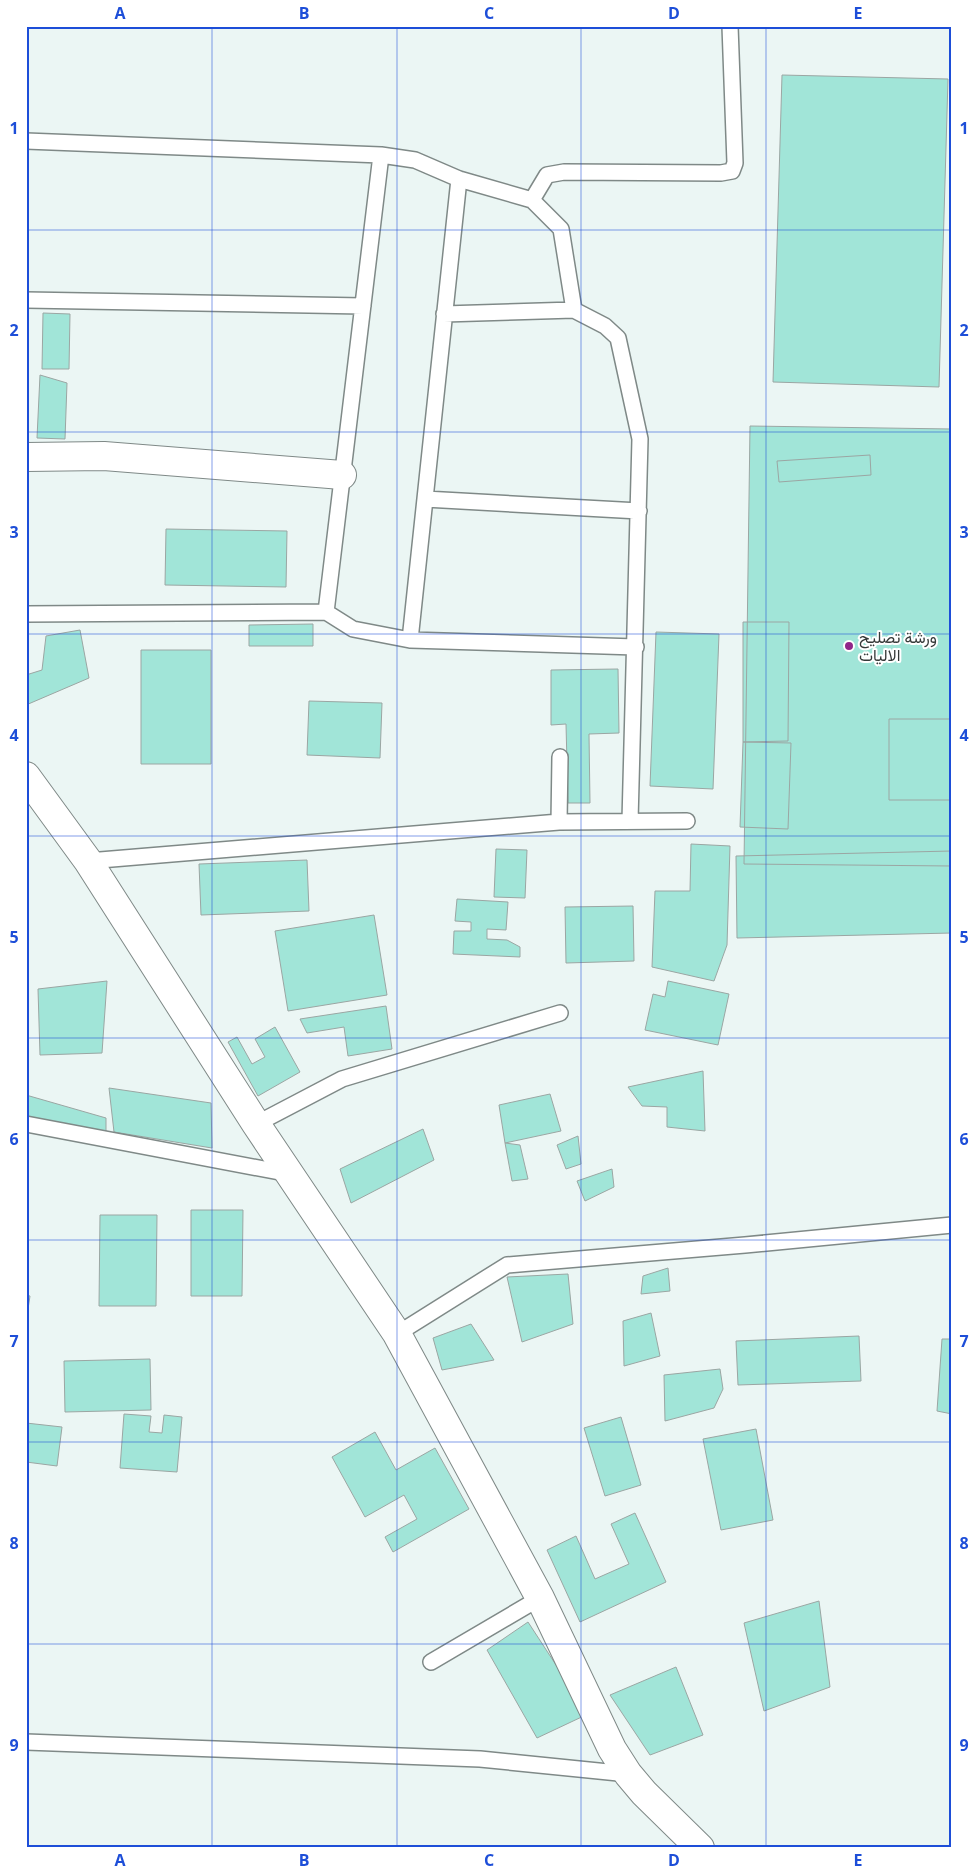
<svg xmlns="http://www.w3.org/2000/svg" width="978" height="1874" font-family="'Open Sans',Vazirmatn,sans-serif">
<rect width="100%" height="100%" fill="#ebf6f4"/>
<path fill="#a1e5d8" stroke="#9ba6a3" d="M782,75L948,79L939,387L773,382Z
M43,313L70,314L69,369H42Z
M40,375L67,383L65,439L37,438Z
M750,426L952,429V866L744,864Z
M870,455L871,475L779,482L777,461Z
M166,529L287,531L286,587L165,585Z
M743,622H789L788,741L743,742Z
M313,624V646H249V625Z
M80,630L89,678L26,705V675L42,670L46,636Z
M656,632L719,634L713,789L650,786Z
M141,650H211V764H141Z
M618,669L619,733L589,734L590,803H568L566,724L551,725V670Z
M309,701L382,703L380,758L307,755Z
M889,719H952V800H889Z
M743,742L791,743L788,829L740,827Z
M691,844L730,846L727,945L714,981L652,967L655,891H690Z
M496,849L527,850L525,898L494,897Z
M952,851V933L737,938L736,856Z
M307,860L309,911L201,915L199,864Z
M457,899L508,902L506,930L487,929V939L507,940L520,947V957L453,954L454,931H471V922L455,921Z
M633,906L634,961L566,963L565,907Z
M374,915L387,995L288,1011L275,931Z
M107,981L102,1053L40,1055L38,989Z
M668,981L729,994L718,1045L645,1030L653,994L665,997Z
M386,1006L392,1049L348,1056L344,1027L307,1033L300,1019Z
M275,1027L300,1072L258,1096L228,1042L237,1037L252,1064L265,1057L255,1039Z
M703,1071L705,1131L667,1127V1107L642,1106L628,1087Z
M109,1088L211,1103L212,1148L114,1132Z
M550,1094L561,1131L505,1143L499,1105Z
M26,1095L106,1118V1133L26,1116Z
M423,1129L434,1160L351,1203L340,1169Z
M578,1136L581,1164L566,1169L557,1145Z
M505,1143L520,1145L528,1179L512,1181Z
M612,1169L614,1187L585,1201L577,1181Z
M191,1210H243L242,1296H191Z
M100,1215H157L156,1306H99Z
M668,1268L670,1291L641,1294L643,1276Z
M568,1274L573,1324L522,1342L507,1277Z
M26,1295L30,1296L26,1322Z
M651,1313L660,1356L624,1366L623,1321Z
M471,1324L494,1360L442,1370L433,1338Z
M859,1336L861,1381L738,1385L736,1341Z
M942,1339H952V1414L937,1411Z
M150,1359L151,1410L65,1412L64,1361Z
M720,1369L723,1389L714,1408L665,1421L664,1375Z
M124,1414L151,1416L149,1432L162,1433L164,1415L182,1417L177,1472L120,1468Z
M621,1417L641,1485L605,1496L584,1428Z
M26,1423L62,1427L57,1466L26,1462Z
M756,1429L773,1520L721,1530L703,1439Z
M375,1432L396,1470L435,1448L469,1509L393,1552L385,1537L417,1519L404,1495L365,1517L332,1457Z
M635,1513L666,1582L580,1622L547,1550L576,1536L595,1579L629,1564L611,1524Z
M819,1601L830,1687L764,1711L744,1623Z
M528,1622L588,1714L537,1738L487,1650Z
M676,1667L703,1735L650,1755L610,1695Z"/>
<g fill="none" stroke-linecap="round" stroke-linejoin="round">
<g stroke="#7f8987" stroke-width="18">
<path id="service" d="M26,141L381,155L415,160L459,179L532,200L561,229L574,310L605,326L618,338L640,439L630,821
M532,200L547,175L564,172L721,173L732,171L735,163L730,26
M26,300L363,306
M444,314L574,310
M425,499L639,511
M326,612L381,155
M26,614L326,612L353,629L410,640L636,647
M410,640L459,179
M559,822L560,757
M88,861L559,822L687,821
M26,1124L290,1174
M256,1124L342,1079L560,1013
M397,1334L507,1265L745,1245L952,1225
M431,1662L540,1598
M26,1742L480,1759L628,1774"/>
</g>
<g stroke="#7f8987" stroke-width="30">
<path id="minor" d="M26,457L104,456L342,475
M26,776L88,861L256,1124L397,1334L540,1598L612,1749L628,1774L644,1793L700,1848"/>
</g>
<use href="#service" stroke="#fff" stroke-width="15"/>
<use href="#minor" stroke="#fff" stroke-width="28"/>
</g>
<path fill="none" stroke="#1d4ed8" stroke-width="1" stroke-opacity="0.55" d="M212,26V1848M397,26V1848M581,26V1848M766,26V1848M26,230H952M26,432H952M26,634H952M26,836H952M26,1038H952M26,1240H952M26,1442H952M26,1644H952"/>
<circle fill="#902689" stroke="#fff" stroke-width="2" cx="849" cy="646" r="5"/>
<g text-anchor="middle" dominant-baseline="central" stroke-width="4" stroke-linejoin="round" paint-order="stroke">
<g font-size="16" fill="#353938" stroke="#fff" text-anchor="start">
<text x="859" y="637">ورشة تصليح<tspan x="859" dy="18">الاليات</tspan></text>
</g>
</g>
<rect width="978" height="1874" fill="none" stroke="#ffffff" stroke-width="55"/>
<rect x="28" y="28" width="922" height="1818" fill="none" stroke="#1d4ed8" stroke-width="2"/>
<g font-size="16" text-anchor="middle" font-weight="bold" fill="#1d4ed8">
<text x="120" y="19">A</text>
<text x="304" y="19">B</text>
<text x="489" y="19">C</text>
<text x="674" y="19">D</text>
<text x="858" y="19">E</text>
<text x="14" y="134">1</text>
<text x="964" y="134">1</text>
<text x="14" y="336">2</text>
<text x="964" y="336">2</text>
<text x="14" y="538">3</text>
<text x="964" y="538">3</text>
<text x="14" y="741">4</text>
<text x="964" y="741">4</text>
<text x="14" y="943">5</text>
<text x="964" y="943">5</text>
<text x="14" y="1145">6</text>
<text x="964" y="1145">6</text>
<text x="14" y="1347">7</text>
<text x="964" y="1347">7</text>
<text x="14" y="1549">8</text>
<text x="964" y="1549">8</text>
<text x="14" y="1751">9</text>
<text x="964" y="1751">9</text>
<text x="120" y="1866">A</text>
<text x="304" y="1866">B</text>
<text x="489" y="1866">C</text>
<text x="674" y="1866">D</text>
<text x="858" y="1866">E</text>
</g>
</svg>
